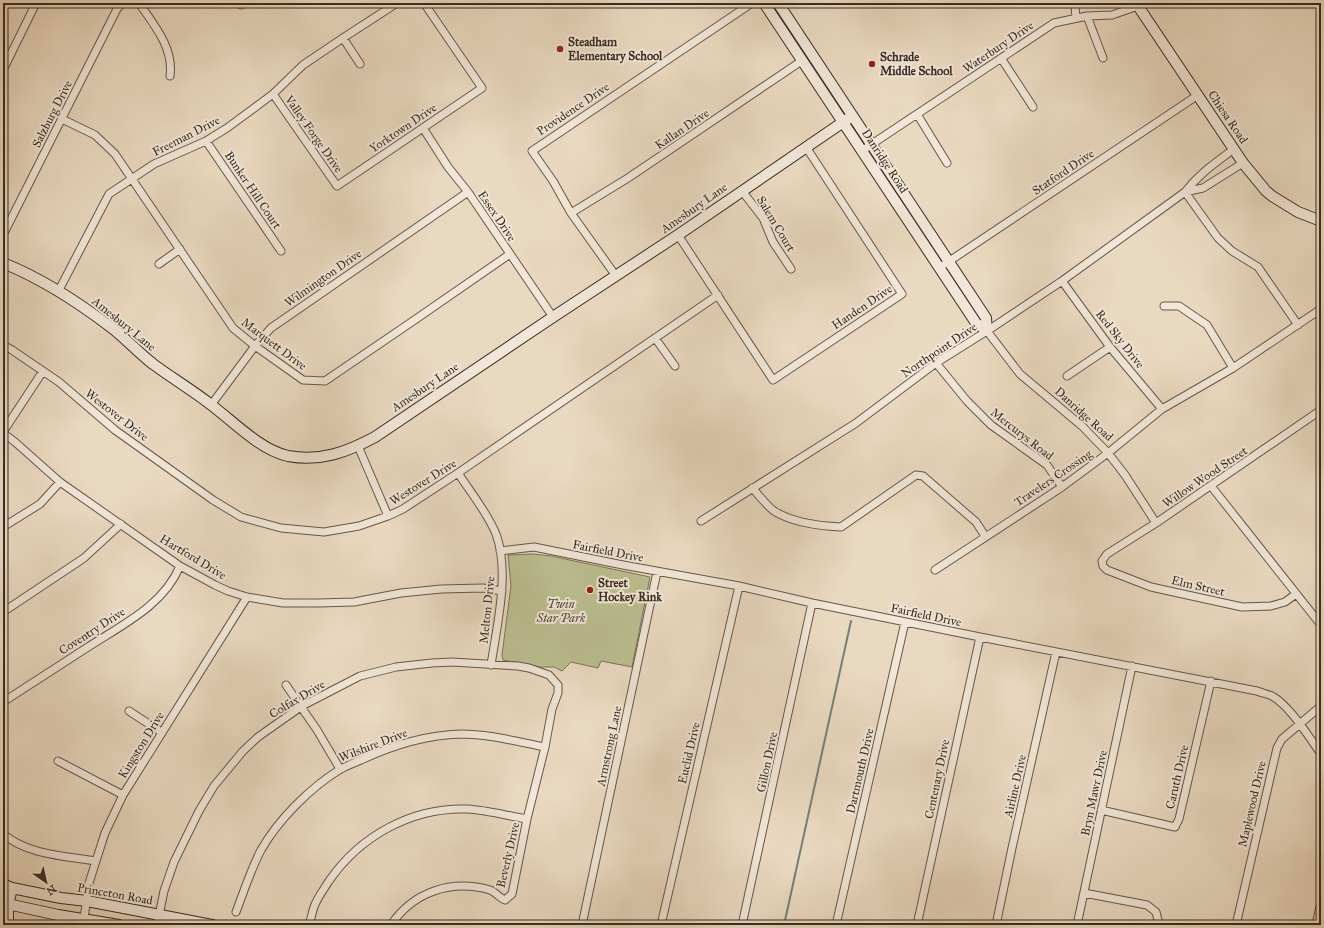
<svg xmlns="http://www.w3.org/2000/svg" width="1324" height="928" font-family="'IM FELL Great Primer',serif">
<rect width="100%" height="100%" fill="#ead9c1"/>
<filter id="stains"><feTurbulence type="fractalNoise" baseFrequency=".005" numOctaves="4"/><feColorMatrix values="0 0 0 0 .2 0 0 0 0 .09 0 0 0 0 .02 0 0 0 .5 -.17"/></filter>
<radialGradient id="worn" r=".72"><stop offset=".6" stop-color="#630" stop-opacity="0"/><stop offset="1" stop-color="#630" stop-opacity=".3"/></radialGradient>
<path fill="#bbbe90" stroke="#7a755a" d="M533,554L551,556L650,577L632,667L601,661L598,668L571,662L562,671L554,667H540L503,660L502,655L511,586L508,555Z"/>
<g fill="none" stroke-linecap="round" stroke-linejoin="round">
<path stroke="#72817a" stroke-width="2" d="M784,925L851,621"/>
<g stroke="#65574a" stroke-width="9">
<path id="street" d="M139,3C154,25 174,48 170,76
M240,3L241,5L244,3
M1075,6L1076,18
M1087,16L1103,58
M343,38L360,64
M1001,58L1033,107
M3,70L36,3
M273,94L337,186L482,88L424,3
M917,114L947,163
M62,119L95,135L115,154L233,328L255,346L303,380L325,381L416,319L510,254
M423,128L448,167L468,192L553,317
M206,141L281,251
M1234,149C1215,163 1200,173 1185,192L1203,188L1243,163
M863,150L1054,23L1087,16L1112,15L1138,6
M742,191L763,218L773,242L791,269
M571,213L628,178L803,60
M3,235L117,9L122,3
M678,235L773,380L902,294L806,147
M159,264L180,249
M945,264L1198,95
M616,276L571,213L553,181L532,151L752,3
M1062,281L1110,347L1162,409
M59,290L109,194L154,164L206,141L227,128L273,94L303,65L343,38L397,3
M1164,306H1179L1207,325L1233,368
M987,331L1020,374L1082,426L1108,453L1125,475L1156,523
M655,338L675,366
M3,345L12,350L59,382L115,430L213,500L241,517L281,528L324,532L359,526L388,516L403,509L458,473L718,295
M936,363L967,401L991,425L1047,465L1062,487
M1067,376L1110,347
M211,405L255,346L271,328L468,192
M3,432L43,371
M3,433L15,442L60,482L180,566L215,585L228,591L247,597L283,603H319L354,602L401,593L441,589L483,588L502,591
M358,446L388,516
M458,473C471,493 487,512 496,534C510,572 497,625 491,665
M1211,486L1321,625
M752,488C759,495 766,505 774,511C793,523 819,526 841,527L916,475L923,476L976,522L985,536
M701,521L856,423L936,363L987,331L1062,281L1185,192L1218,238L1232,251L1258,267L1298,325
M3,527L40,504L60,482
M500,551L534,547L623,565L739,586L812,603L980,637L1257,691C1262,693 1267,694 1272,696C1290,706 1309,737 1321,754
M935,570L1062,487L1108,453L1162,409L1233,368L1321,309
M1296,594L1285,602L1271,606L1242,607L1151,587L1107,570L1103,566L1102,561L1107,554L1156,523L1321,410
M3,612L84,558L121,524
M286,685L317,730L340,769
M3,702C31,684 60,665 88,647C122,625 164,605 180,566
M129,711L161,732
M58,761L123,795
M1101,810L1175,827L1179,819L1211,681
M3,834C28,855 65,856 96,861
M1084,893L1147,905L1156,912L1158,920L1157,925
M236,912C244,891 251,869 261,850C278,820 310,788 339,770C346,766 354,763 361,760C393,745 426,735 461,734C489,734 518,742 545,747
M84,918L89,883L96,861L105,833L123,795L247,597
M157,925L164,891L174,862L199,811L214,786L243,751L258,737L302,706L360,676L396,667L432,663L452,662L518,666L529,668L549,675L558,685V693L552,709L545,747L527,819L512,894L505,900C499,898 496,892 490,890C451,879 413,892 391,925
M309,925C311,919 312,913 314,907C317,898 324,889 329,881C360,836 412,807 467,809C487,810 508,816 527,819
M582,925L657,572
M661,925L739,586
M742,925L812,603
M836,925L905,622
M917,925L980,637
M996,925L1012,848L1056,652
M1077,925L1132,666
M1236,925L1277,748L1282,739L1321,706
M1316,925L1321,902"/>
</g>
<g stroke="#392c23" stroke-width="12">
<path id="secondary" d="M764,3L976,323L987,331
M778,3L986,318L987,331
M1136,3L1243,163L1266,191L1272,196L1298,212L1321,221
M3,263C43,279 78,302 112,328C126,339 139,353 153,364C172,378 192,390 210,404C233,421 260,450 288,456C321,462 347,452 375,437L553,317L678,235L852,116
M3,884L12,888L61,898L87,901L212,925
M3,903L58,915L119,925
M8,925V905L12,888"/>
</g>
<use href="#street" stroke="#f1e6d7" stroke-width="7"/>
<use href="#secondary" stroke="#f1e6d7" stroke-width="10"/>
</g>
<g fill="#8f2418" stroke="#f1e6d7" stroke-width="1.5">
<circle cx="560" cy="49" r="4"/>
<circle cx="872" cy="64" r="4"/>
<circle cx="590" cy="590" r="4"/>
</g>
<g text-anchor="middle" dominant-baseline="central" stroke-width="4" stroke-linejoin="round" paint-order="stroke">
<g font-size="12" font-weight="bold" fill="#392c23" stroke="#f1e6d7" text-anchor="start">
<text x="568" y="42">Steadham<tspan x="568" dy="14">Elementary School</tspan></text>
<text x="880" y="57">Schrade<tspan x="880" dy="14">Middle School</tspan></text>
<text x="598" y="583">Street<tspan x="598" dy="14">Hockey Rink</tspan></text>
</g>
<g font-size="12" fill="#392c23" stroke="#f1e6d7">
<text transform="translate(998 47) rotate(-34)">Waterbury Drive</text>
<text transform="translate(573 109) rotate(-34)">Providence Drive</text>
<text transform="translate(52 114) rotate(-63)">Salzburg Drive</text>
<text transform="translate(1228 117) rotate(56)">Chiesa Road</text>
<text transform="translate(403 128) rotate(-34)">Yorktown Drive</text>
<text transform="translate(682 129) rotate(-34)">Kallan Drive</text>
<text transform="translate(314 134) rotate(55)">Valley Forge Drive</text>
<text transform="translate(186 136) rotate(-27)">Freeman Drive</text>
<text transform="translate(885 161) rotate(57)">Danridge Road</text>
<text transform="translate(1063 172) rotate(-34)">Statford Drive</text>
<text transform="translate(253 190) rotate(56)">Bunker Hill Court</text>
<text transform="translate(694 208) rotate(-35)">Amesbury Lane</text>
<text transform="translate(497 216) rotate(56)">Essex Drive</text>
<text transform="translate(776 224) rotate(59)">Salem Court</text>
<text transform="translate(323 278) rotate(-35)">Wilmington Drive</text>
<text transform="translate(862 307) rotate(-34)">Handen Drive</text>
<text transform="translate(124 324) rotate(39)">Amesbury Lane</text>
<text transform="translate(1120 339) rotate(52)">Red Sky Drive</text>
<text transform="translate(274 344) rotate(37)">Marquett Drive</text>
<text transform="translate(939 350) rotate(-34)">Northpoint Drive</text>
<text transform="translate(425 387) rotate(-34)">Amesbury Lane</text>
<text transform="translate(1084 414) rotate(42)">Danridge Road</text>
<text transform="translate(117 415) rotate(38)">Westover Drive</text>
<text transform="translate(1022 434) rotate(38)">Mercurys Road</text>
<text transform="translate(1205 477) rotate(-34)">Willow Wood Street</text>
<text transform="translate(1053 478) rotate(-34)">Travelers Crossing</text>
<text transform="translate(423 482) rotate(-32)">Westover Drive</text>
<text transform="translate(608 551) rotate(11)">Fairfield Drive</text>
<text transform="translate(193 557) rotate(31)">Hartford Drive</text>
<text transform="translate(1198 586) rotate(13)">Elm Street</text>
<text transform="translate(487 610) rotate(-84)">Melton Drive</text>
<text transform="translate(926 615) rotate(12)">Fairfield Drive</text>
<text transform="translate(92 631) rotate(-33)">Coventry Drive</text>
<text transform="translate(297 699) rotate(-31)">Colfax Drive</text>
<text transform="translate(141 745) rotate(-58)">Kingston Drive</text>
<text transform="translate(373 745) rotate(-21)">Wilshire Drive</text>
<text transform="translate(609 746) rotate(-78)">Armstrong Lane</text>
<text transform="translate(689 753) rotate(-77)">Euclid Drive</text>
<text transform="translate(767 762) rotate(-78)">Gillon Drive</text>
<text transform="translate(860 771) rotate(-77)">Dartmouth Drive</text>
<text transform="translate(1177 777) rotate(-77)">Caruth Drive</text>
<text transform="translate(937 779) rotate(-78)">Centenary Drive</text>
<text transform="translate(1015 786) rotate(-77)">Airline Drive</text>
<text transform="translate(1094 793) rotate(-78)">Bryn Mawr Drive</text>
<text transform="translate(1252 804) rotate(-77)">Maplewood Drive</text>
<text transform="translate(508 855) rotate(-77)">Beverly Drive</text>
<text transform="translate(115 894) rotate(10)">Princeton Road</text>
</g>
<g font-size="12" font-style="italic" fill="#534939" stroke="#f1e6d7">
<text x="561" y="604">Twin<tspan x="561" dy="14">Star Park</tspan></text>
</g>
</g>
<rect width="1324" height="928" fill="none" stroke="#ead9c1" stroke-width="16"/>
<rect x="4" y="4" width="1316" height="920" fill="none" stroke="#392c23" stroke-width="2"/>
<rect x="8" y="8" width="1308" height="912" fill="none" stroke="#392c23"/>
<g transform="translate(46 882) rotate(146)" stroke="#f1e6d7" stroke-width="3" paint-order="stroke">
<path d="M0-3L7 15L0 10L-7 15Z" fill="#392c23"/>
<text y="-6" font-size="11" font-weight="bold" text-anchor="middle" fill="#392c23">N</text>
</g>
<rect width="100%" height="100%" filter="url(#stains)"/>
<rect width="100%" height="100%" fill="url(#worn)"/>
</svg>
